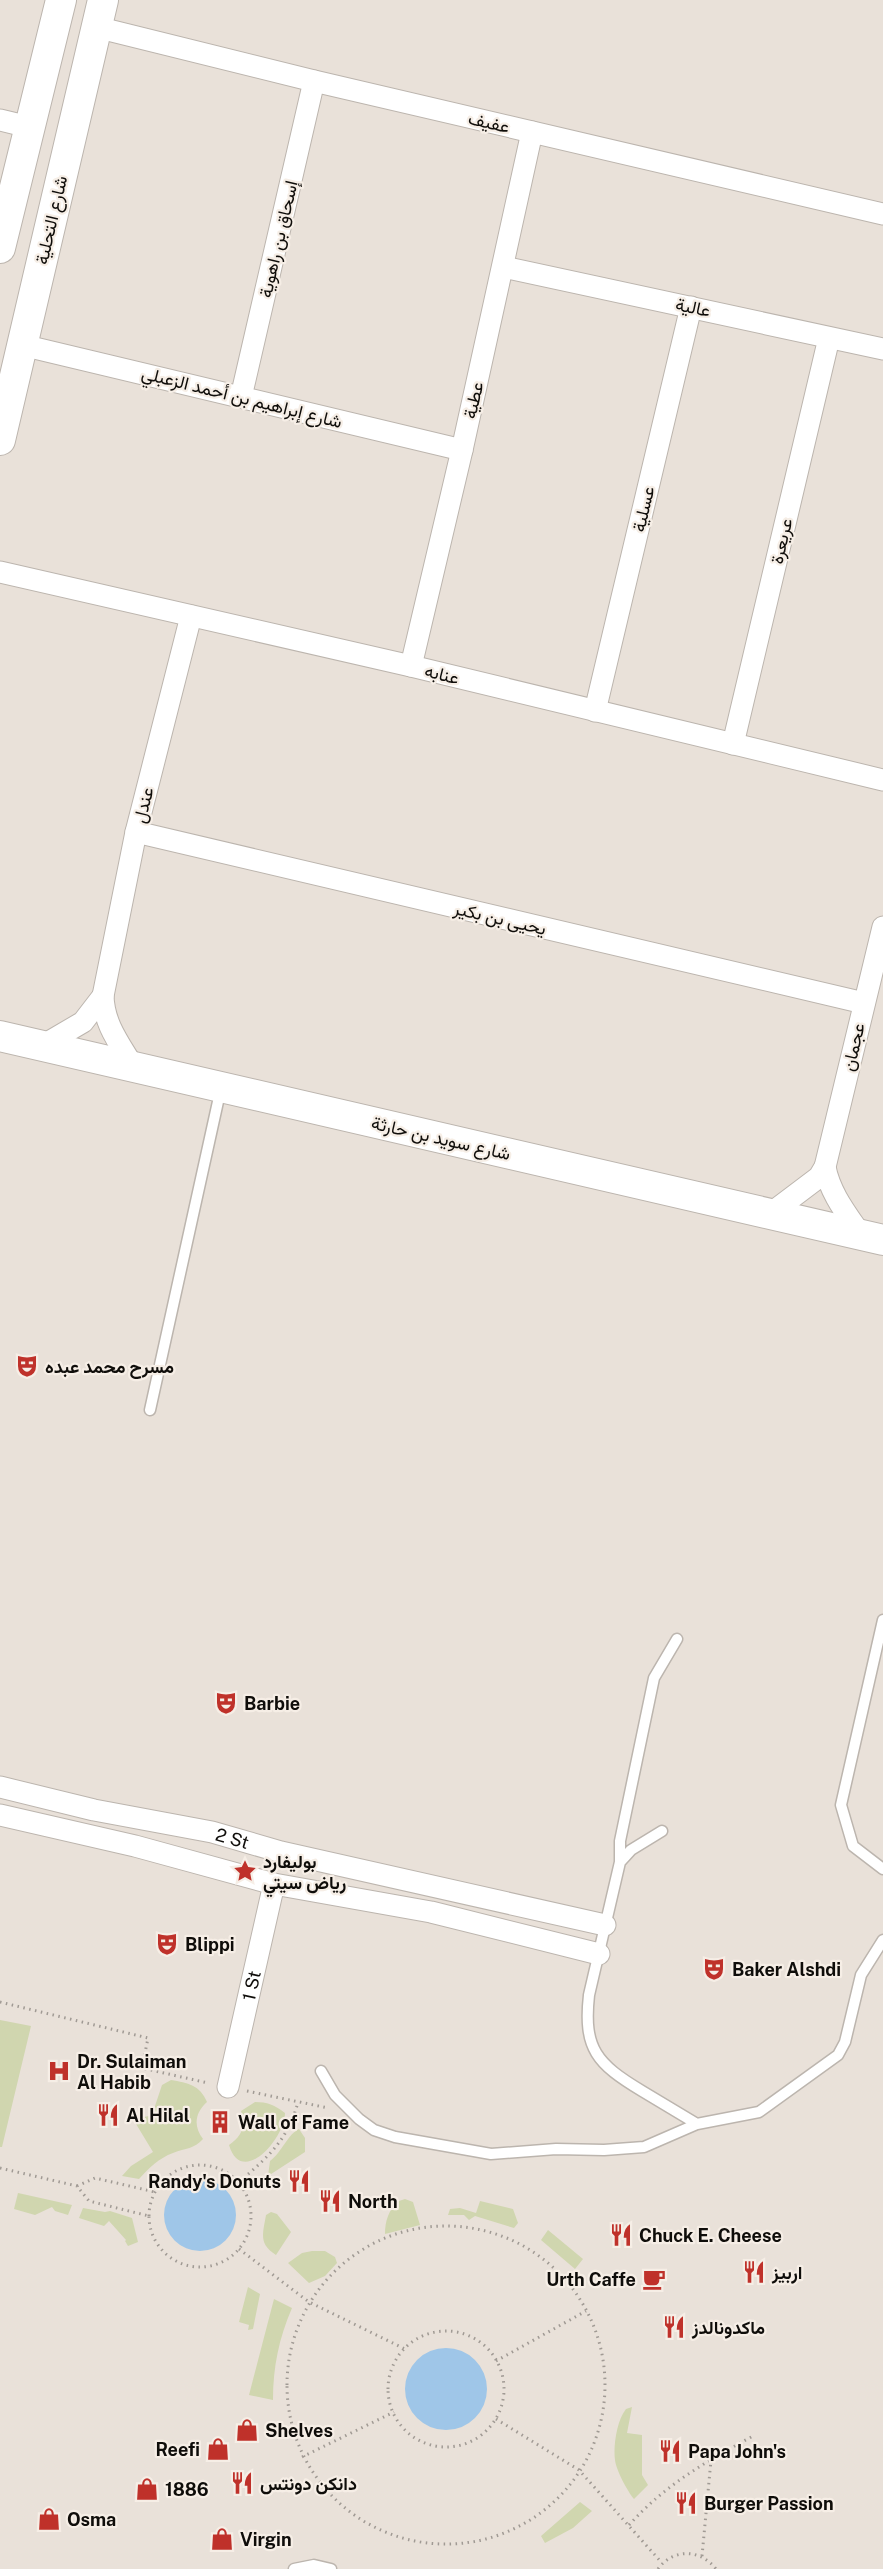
<svg xmlns="http://www.w3.org/2000/svg" width="883" height="2569" font-family="'Public Sans',Vazirmatn,sans-serif">
<rect width="100%" height="100%" fill="#e9e1d9"/>
<path fill="#d0d6af" d="M0,2020L31,2026L2,2147H0Z
M171,2080C188,2083 200,2085 207,2102C195,2113 193,2126 203,2139C194,2149 186,2148 173,2153C159,2158 149,2168 139,2179L122,2176L131,2166L153,2152L133,2119L149,2116L155,2106L162,2085Z
M255,2102C267,2102 275,2105 285,2113C285,2138 242,2188 229,2145C242,2136 246,2126 241,2111Z
M299,2129L305,2138V2152L268,2176L270,2161C282,2152 288,2134 299,2129Z
M18,2193L72,2205L68,2215L55,2211L52,2207L35,2215L14,2209Z
M405,2199L413,2202L420,2225L385,2234C385,2220 389,2212 396,2202Z
M480,2201L513,2209L518,2223L514,2228L475,2216L469,2220L464,2215H448L450,2209L460,2208L476,2213Z
M83,2208L105,2212L110,2211L132,2218L138,2242L128,2246L125,2241L126,2240L109,2221L104,2226L79,2218Z
M271,2212L277,2214L291,2232L276,2255C258,2244 263,2233 266,2215Z
M548,2230L583,2259L575,2269L541,2240Z
M312,2251H325L335,2257L337,2263L325,2276L309,2283L288,2263L302,2253Z
M248,2287L260,2294L253,2329L248,2330L249,2325L239,2322Z
M274,2299L292,2308C279,2338 273,2367 273,2400L249,2395Z
M632,2407L627,2433L642,2435V2475L648,2485L634,2499C628,2492 616,2470 615,2460C613,2446 617,2420 626,2409Z
M580,2502L592,2511L573,2528L545,2543L541,2536Z"/>
<path fill="#9fc6e8" d="M164 2215a36 36 0 1 1 72 0a36 36 0 1 1-72 0Z
M405 2389a41 41 0 1 1 82 0a41 41 0 1 1-82 0Z"/>
<g fill="none" stroke-linecap="round" stroke-linejoin="round">
<g stroke="#bcb5ae" stroke-width="13">
<path id="lane" d="M150,1410L221,1088
M883,1620L841,1805L853,1846L883,1869
M662,1831L631,1850L620,1862L589,1995C583,2049 597,2064 642,2091C660,2102 679,2113 697,2124
M620,1862V1841L654,1678L677,1639
M321,2071L335,2095L359,2119L374,2130L395,2137L491,2154L556,2149L604,2150L644,2147L697,2124L759,2112L838,2055L845,2042L861,1975L883,1940
M294,2569L314,2565L331,2569"/>
</g>
<g stroke="#bcb5ae" stroke-width="23">
<g id="street">
<path d="M96,27L314,81L883,214"/>
<path d="M0,120L29,127"/>
<path d="M503,267L883,349"/>
<path d="M22,345L462,450"/>
<path d="M241,397L314,81"/>
<path d="M0,572L411,666L883,780"/>
<path d="M411,666L462,450L532,132"/>
<path d="M595,711L691,307"/>
<path d="M733,744L829,338"/>
<path d="M136,832L864,1003"/>
<path d="M103,996L136,832L191,616"/>
<path d="M42,1046L83,1022L103,996C104,1025 120,1044 134,1068"/>
<path d="M825,1167L883,927"/>
<path d="M770,1214L819,1177L825,1167C830,1193 846,1213 861,1235"/>
<path id="s1" d="M0,1787L94,1810L212,1832L281,1852L605,1925"/>
<path d="M0,1815L135,1846L274,1884L431,1912L599,1954"/>
<path id="s2" d="M228,2087L274,1884"/>
</g>
</g>
<g stroke="#bcb5ae" stroke-width="32">
<path id="secondary" d="M0,248L61,0
M0,440L103,0
M0,1036L883,1240"/>
</g>
<path stroke="#a09a94" stroke-width="3" stroke-dasharray="1.5 4.5" stroke-linecap="butt" d="M0,2002L148,2038L142,2068L208,2083
M247,2091L328,2108
M149 2216a51 51 0 1 1 102 0a51 51 0 1 1-102 0Z
M0,2168L77,2186L89,2201L149,2216
M239,2182C268,2157 288,2140 298,2102
M77,2186L95,2178L155,2192
M287 2385a159 159 0 1 1 318 0a159 159 0 1 1-318 0Z
M239,2249L309,2302L405,2349
M388 2389a58 58 0 1 1 116 0a58 58 0 1 1-116 0Z
M496,2361L586,2311
M496,2419L579,2470L662,2563
M302,2457L394,2412
M629,2525C665,2485 705,2462 753,2436
M702,2556L711,2460
M658,2569C673,2548 701,2549 716,2569"/>
<use href="#lane" stroke="#fff" stroke-width="10"/>
<use href="#street" stroke="#fff" stroke-width="21"/>
<use href="#secondary" stroke="#fff" stroke-width="30"/>
</g>
<defs>
<g id="theatre-bare" transform="scale(1.8)"><path d="M-5-5.5Q0-4 5-5.5V0Q5 5 0 6Q-5 5-5 0ZM-3.3-2.5H-1v1.5H-3.3ZM1-2.5H3.3v1.5H1ZM-2.8 1Q0 5.5 2.8 1Z" fill="#bf312a" stroke="#f6eee6" stroke-width="2.5" paint-order="stroke"/></g>
<g id="sight-bare" transform="scale(1.8)"><path d="M0-6L1.8-2.2L6-1.7L2.9 1.2L3.7 5.4L0 3.3L-3.7 5.4L-2.9 1.2L-6-1.7L-1.8-2.2Z" fill="#bf312a" stroke="#f6eee6" stroke-width="2.5" paint-order="stroke"/></g>
<g id="hospital-bare" transform="scale(1.8)"><path d="M-5-5h3v3.5h4V-5h3V5h-3V1.5h-4V5h-3Z" fill="#bf312a" stroke="#f6eee6" stroke-width="2.5" paint-order="stroke"/></g>
<g id="restaurant-bare" transform="scale(1.8)"><path d="M-5-6h1v4h1v-4h1v4h1v-4h1v5L-1.5 .5V6h-2V.5L-5-1ZM5-6V6H3V1.5H1.5Q1.5-4 5-6Z" fill="#bf312a" stroke="#f6eee6" stroke-width="2.5" paint-order="stroke"/></g>
<g id="building-bare" transform="scale(1.8)"><path d="M-4-6H4V6H1V3H-1V6H-4ZM-2.5-4.3h1.7v1.8h-1.7ZM.8-4.3h1.7v1.8H.8ZM-2.5-1h1.7V.8h-1.7ZM.8-1h1.7V.8H.8Z" fill="#bf312a" stroke="#f6eee6" stroke-width="2.5" paint-order="stroke"/></g>
<g id="cafe-bare" transform="scale(1.8)"><path d="M-5.5-4.5H6V0H3Q3 3.5 0 3.5H-2.5Q-5.5 3.5-5.5 0ZM3-3.2v2h1.7v-2ZM-6 4.5H4V6H-6Z" fill="#bf312a" stroke="#f6eee6" stroke-width="2.5" paint-order="stroke"/></g>
<g id="shop-bare" transform="scale(1.8)"><path d="M-5-2.5h2.3a2.7 3.5 0 0 1 5.4 0H5L5.5 6h-11ZM-1.5-2.5h3a1.5 2.3 0 0 0-3 0Z" fill="#bf312a" stroke="#f6eee6" stroke-width="2.5" paint-order="stroke"/></g>
</defs>
<g fill-rule="evenodd">
<use href="#theatre-bare" x="27" y="1366"/>
<use href="#theatre-bare" x="226" y="1703"/>
<use href="#sight-bare" x="245" y="1871"/>
<use href="#theatre-bare" x="167" y="1944"/>
<use href="#theatre-bare" x="714" y="1969"/>
<use href="#hospital-bare" x="59" y="2071"/>
<use href="#restaurant-bare" x="108" y="2115"/>
<use href="#building-bare" x="220" y="2122"/>
<use href="#restaurant-bare" x="299" y="2181"/>
<use href="#restaurant-bare" x="330" y="2201"/>
<use href="#restaurant-bare" x="621" y="2235"/>
<use href="#restaurant-bare" x="754" y="2272"/>
<use href="#cafe-bare" x="654" y="2279"/>
<use href="#restaurant-bare" x="674" y="2327"/>
<use href="#shop-bare" x="247" y="2430"/>
<use href="#shop-bare" x="218" y="2449"/>
<use href="#restaurant-bare" x="670" y="2451"/>
<use href="#restaurant-bare" x="242" y="2483"/>
<use href="#shop-bare" x="147" y="2489"/>
<use href="#restaurant-bare" x="686" y="2503"/>
<use href="#shop-bare" x="49" y="2519"/>
<use href="#shop-bare" x="222" y="2539"/>
</g>
<g text-anchor="middle" dominant-baseline="central" stroke-width="4.5" stroke-linejoin="round" paint-order="stroke">
<g font-size="18" fill="#0f0d0a" stroke="#f6eee6">
<text transform="translate(489 122) rotate(13)">عفيف</text>
<text transform="translate(51 220) rotate(-77)">شارع التحلية</text>
<text transform="translate(278 239) rotate(-77)">إسحاق بن راهوية</text>
<text transform="translate(693 307) rotate(12)">عالية</text>
<text transform="translate(242 397) rotate(14)">شارع إبراهيم بن أحمد الزعبلي</text>
<text transform="translate(473 400) rotate(-77)">عطية</text>
<text transform="translate(643 509) rotate(-77)">عسلية</text>
<text transform="translate(781 541) rotate(-77)">عريعرة</text>
<text transform="translate(442 674) rotate(14)">عنابه</text>
<text transform="translate(143 805) rotate(-76)">عندل</text>
<text transform="translate(500 918) rotate(13)">يحيى بن بكير</text>
<text transform="translate(853 1047) rotate(-77)">عجمان</text>
<text transform="translate(441 1138) rotate(13)">شارع سويد بن حارثة</text>
<text stroke="none"><textPath href="#s1" startOffset="238">2 St</textPath></text>
<text stroke="none"><textPath href="#s2" startOffset="104">1 St</textPath></text>
</g>
<g font-size="18" font-weight="bold" fill="#0f0d0a" stroke="#f6eee6" text-anchor="start">
<text x="45" y="1366">مسرح محمد عبده</text>
<text x="244" y="1703">Barbie</text>
<text x="263" y="1861">بوليفارد<tspan x="263" dy="21">رياض سيتي</tspan></text>
<text x="185" y="1944">Blippi</text>
<text x="732" y="1969">Baker Alshdi</text>
<text x="77" y="2061">Dr. Sulaiman<tspan x="77" dy="21">Al Habib</tspan></text>
<text x="126" y="2115">Al Hilal</text>
<text x="238" y="2122">Wall of Fame</text>
<text x="281" y="2181" text-anchor="end">Randy's Donuts</text>
<text x="348" y="2201">North</text>
<text x="639" y="2235">Chuck E. Cheese</text>
<text x="772" y="2272">اربيز</text>
<text x="636" y="2279" text-anchor="end">Urth Caffe</text>
<text x="692" y="2327">ماكدونالدز</text>
<text x="265" y="2430">Shelves</text>
<text x="200" y="2449" text-anchor="end">Reefi</text>
<text x="688" y="2451">Papa John's</text>
<text x="260" y="2483">دانكن دونتس</text>
<text x="165" y="2489">1886</text>
<text x="704" y="2503">Burger Passion</text>
<text x="67" y="2519">Osma</text>
<text x="240" y="2539">Virgin</text>
</g>
</g>
</svg>
